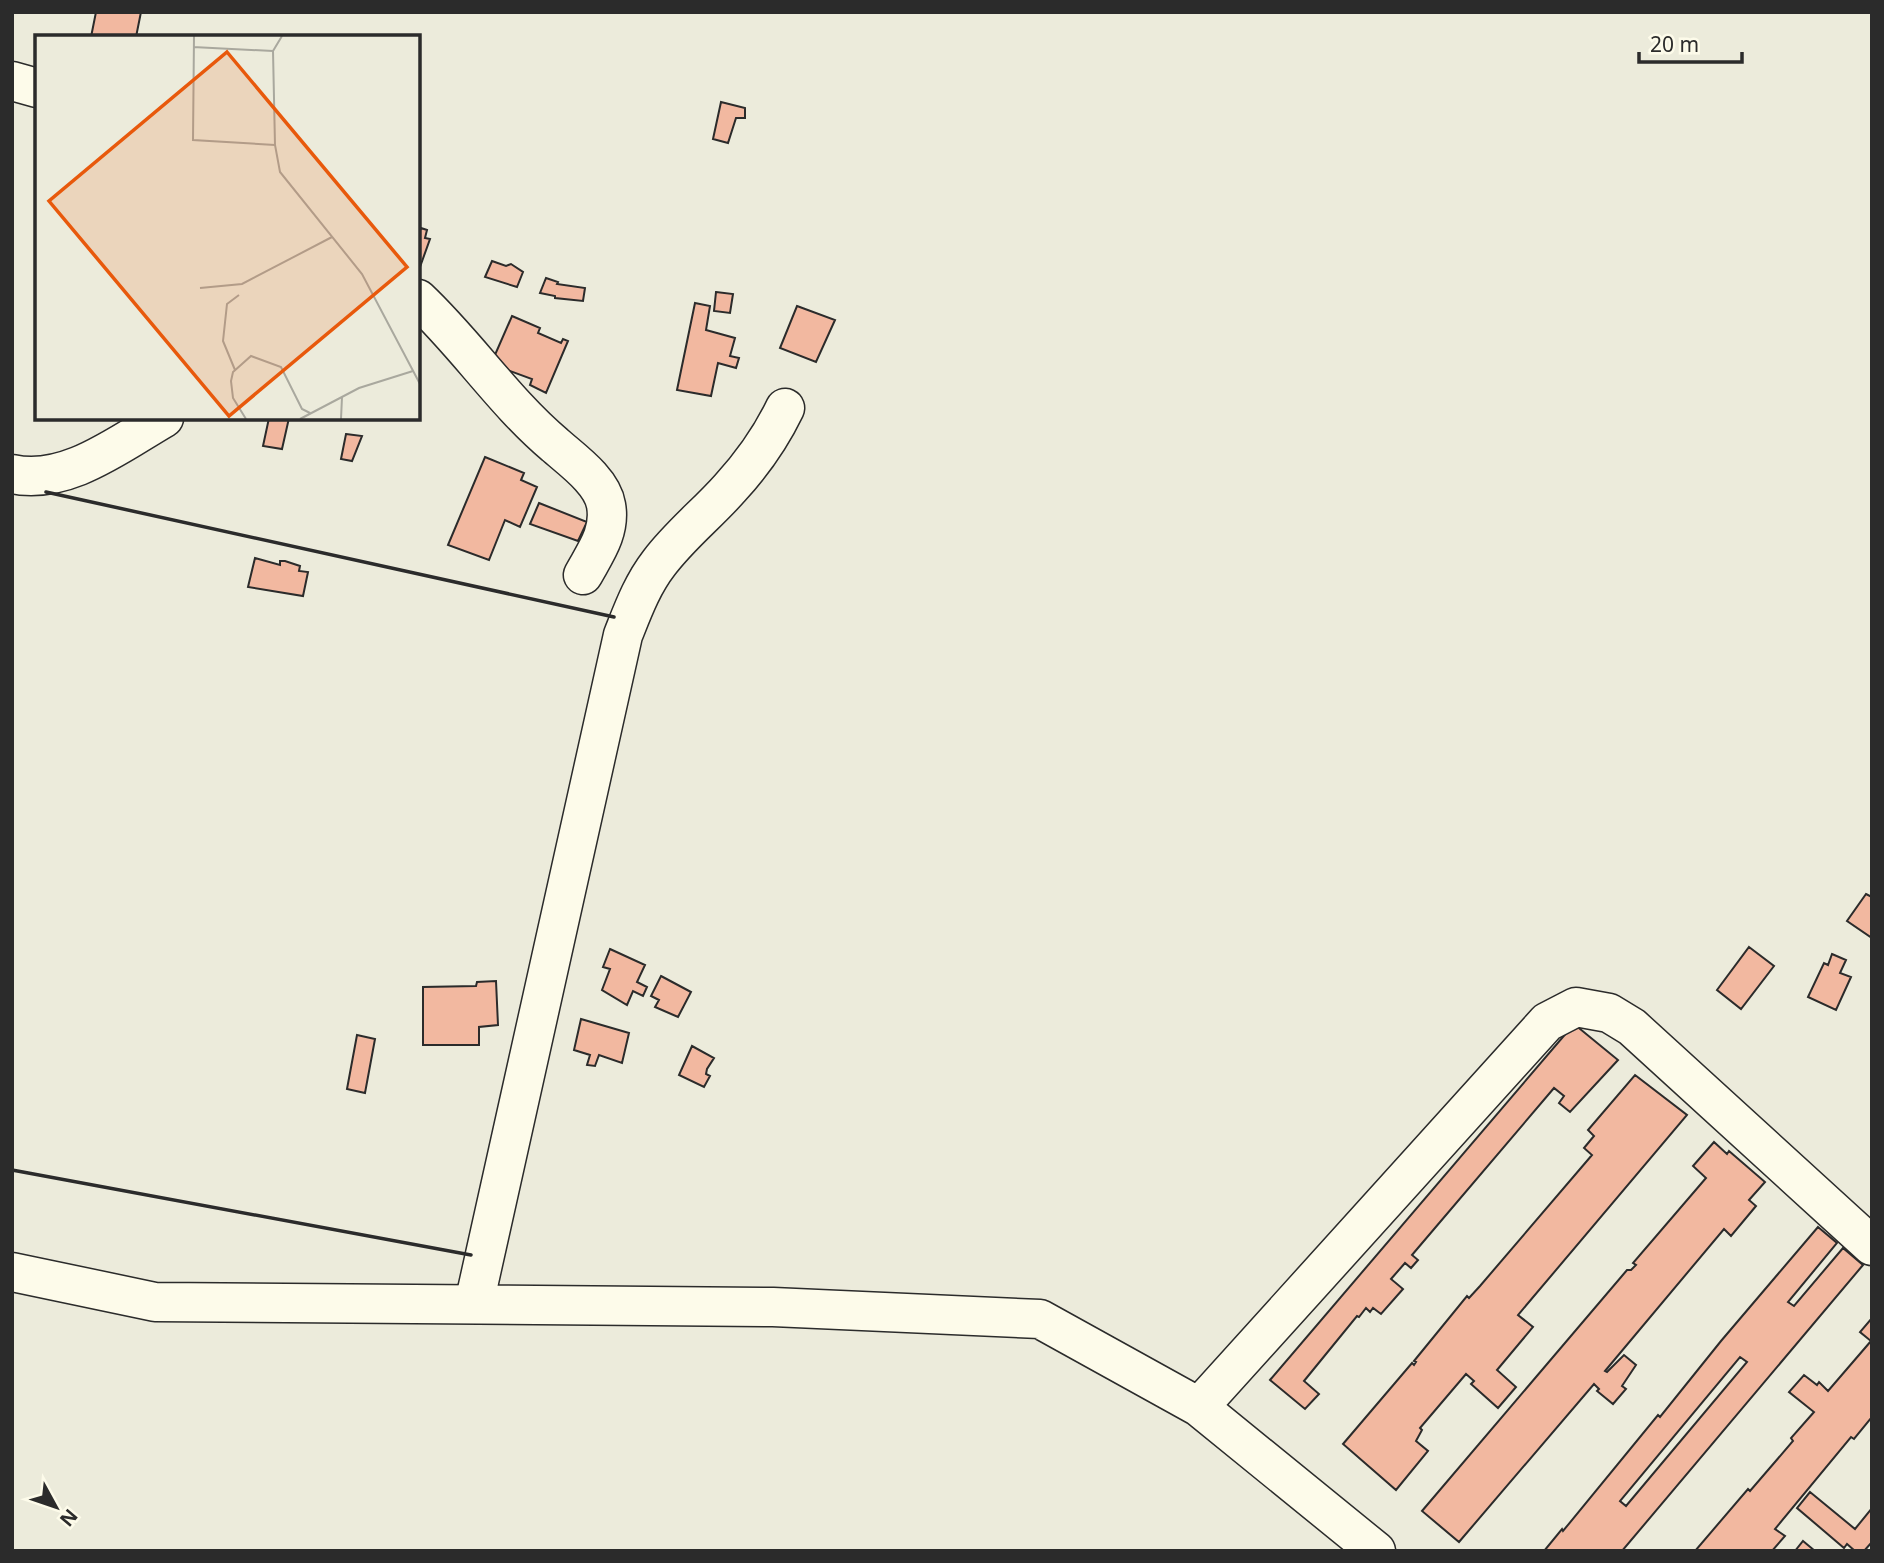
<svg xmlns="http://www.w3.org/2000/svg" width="1884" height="1563" font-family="'Noto Sans',sans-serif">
<rect width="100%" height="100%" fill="#fdfbea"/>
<path fill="#ecebdb" stroke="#74746e" stroke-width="2" fill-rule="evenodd" d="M12,12H1872V1551H12ZM37,37H418V418H37Z"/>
<path fill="#f2b8a0" stroke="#2b2b2b" stroke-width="2" fill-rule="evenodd" d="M96,12H141L136,37H91Z
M721,102L745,108V118H736L728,143L713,139Z
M421,228L427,230L425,238L430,239L420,267L418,235Z
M492,261L506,266L511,264L523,272L517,287L485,277Z
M546,278L558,282L557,284L585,288L583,301L555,298V296L540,293Z
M716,292L733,294L730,313L714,311Z
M695,303L710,306L706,330L735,338L730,356L739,358L736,368L718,363L711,396L677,390Z
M797,306L835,320L816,362L780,348Z
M512,316L540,328L538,333L561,343L563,339L568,341L546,393L530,385L532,379L491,364Z
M269,418H289L282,449L263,446Z
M346,434L362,436L352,461L341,459Z
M485,457L524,473L521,480L537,487L520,527L505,520L489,560L448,545Z
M539,503L587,522L578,541L530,524Z
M255,558L280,565V561H285L300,566L299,571L308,572L303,596L248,587Z
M1866,894L1872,897V938L1847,921Z
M1749,947L1774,966L1741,1009L1717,990Z
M610,949L645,965L637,982L647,987L643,996L633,991L627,1005L602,990L610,969L603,967Z
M1832,954L1846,960L1840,973L1851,977L1836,1010L1808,997L1824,963L1828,965Z
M661,976L691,992L678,1017L655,1007L659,1000L651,996Z
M496,981L498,1025L479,1027V1045H423V987L476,986L477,982Z
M581,1019L629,1033L622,1063L599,1055L595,1066L587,1065L590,1055L574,1050Z
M1574,1024L1618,1060L1570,1112L1559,1103L1564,1096L1554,1088L1412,1255L1418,1260L1411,1268L1405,1263L1391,1279L1403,1289L1381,1314L1373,1308L1370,1312L1366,1308L1359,1317L1357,1316L1304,1381L1319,1394L1305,1409L1270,1380Z
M357,1035L375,1039L365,1093L347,1089Z
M692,1046L714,1058L707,1069L706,1074L710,1076L704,1087L679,1075Z
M1635,1075L1687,1115L1518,1315L1533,1327L1497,1370L1516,1387L1498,1408L1471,1384L1474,1381L1466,1374L1420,1428L1422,1430L1416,1441L1428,1451L1396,1490L1343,1444L1412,1363L1414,1365L1416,1362L1414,1361L1467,1296L1469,1298L1480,1286L1592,1155L1584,1148L1594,1136L1588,1130Z
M1714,1142L1727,1154L1729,1151L1765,1182L1749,1200L1756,1206L1731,1236L1724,1229L1605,1371L1607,1372L1624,1355L1636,1365L1622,1386L1626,1389L1613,1404L1597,1391L1599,1389L1594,1384L1459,1542L1422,1511L1627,1270H1631L1636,1265L1633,1263L1706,1178L1693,1166Z
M1818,1227L1837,1243L1788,1302L1794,1306L1843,1248L1863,1265L1622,1551H1544L1562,1529L1563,1531L1658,1415L1660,1417L1721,1341ZM1740,1357L1747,1362L1626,1506L1620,1501Z
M1872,1318V1417L1854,1439L1851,1437L1775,1529L1785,1536L1772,1551H1695L1748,1489L1750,1491L1793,1441L1791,1438L1814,1412L1789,1392L1804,1375L1817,1385L1819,1382L1828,1391L1871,1341L1860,1332Z
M1810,1492L1855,1529L1872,1508V1542L1864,1551H1855L1847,1544L1844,1548L1797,1508Z
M1803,1541L1815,1551H1795Z"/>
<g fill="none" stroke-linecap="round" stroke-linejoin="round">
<g stroke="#2b2b2b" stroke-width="41">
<path id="minor" d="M12,81L37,88
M418,299C467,345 504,402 555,445C572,460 602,481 606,505C611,532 595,553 583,575
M12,474C66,486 119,444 164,418
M12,1272L155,1302L773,1307L1040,1319L1199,1407L1376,1551
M474,1304L623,635C633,610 642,585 659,563C680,535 707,514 730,488C752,464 771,437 785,408
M1199,1407L1547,1022L1576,1007L1609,1013L1632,1027L1872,1246"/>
</g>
<use href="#minor" stroke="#fdfbea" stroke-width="38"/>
<path stroke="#2b2b2b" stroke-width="3.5" d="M46,492L614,617
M12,1170L471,1255"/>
</g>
<g transform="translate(35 35)">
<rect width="385" height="385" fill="#fdfbea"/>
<path d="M0,1H385V384H0Z" fill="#ecebdb"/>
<path fill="none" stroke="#a9a89e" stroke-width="2" d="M159,1L158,105L240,110M247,1L238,16L240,110L245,137L327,239L385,349M158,12L238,16M165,253L207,249L297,202M200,335L188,306L192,269L204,260M211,384L198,363L196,346L198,337L216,321L246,332L267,374L275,378M265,384L324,353L378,336M306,384L307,362"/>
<path fill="#e8590c" fill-opacity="0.15" stroke="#e8590c" stroke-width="3.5" d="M192,17L372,232L194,381L14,166Z"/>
<rect width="385" height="385" fill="none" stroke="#2b2b2b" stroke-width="3.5"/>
</g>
<rect width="1884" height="1563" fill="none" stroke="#2b2b2b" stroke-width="28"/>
<g transform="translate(56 1507) rotate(130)" stroke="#fdfbea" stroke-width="5" paint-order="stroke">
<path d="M0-5L12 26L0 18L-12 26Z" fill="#2b2b2b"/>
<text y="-10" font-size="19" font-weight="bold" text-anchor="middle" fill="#2b2b2b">N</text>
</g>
<path d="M1639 52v10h103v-10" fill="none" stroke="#2b2b2b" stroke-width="3.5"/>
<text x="1650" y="52" font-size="21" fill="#2b2b2b" stroke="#fdfbea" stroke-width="5" paint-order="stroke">20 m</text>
</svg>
